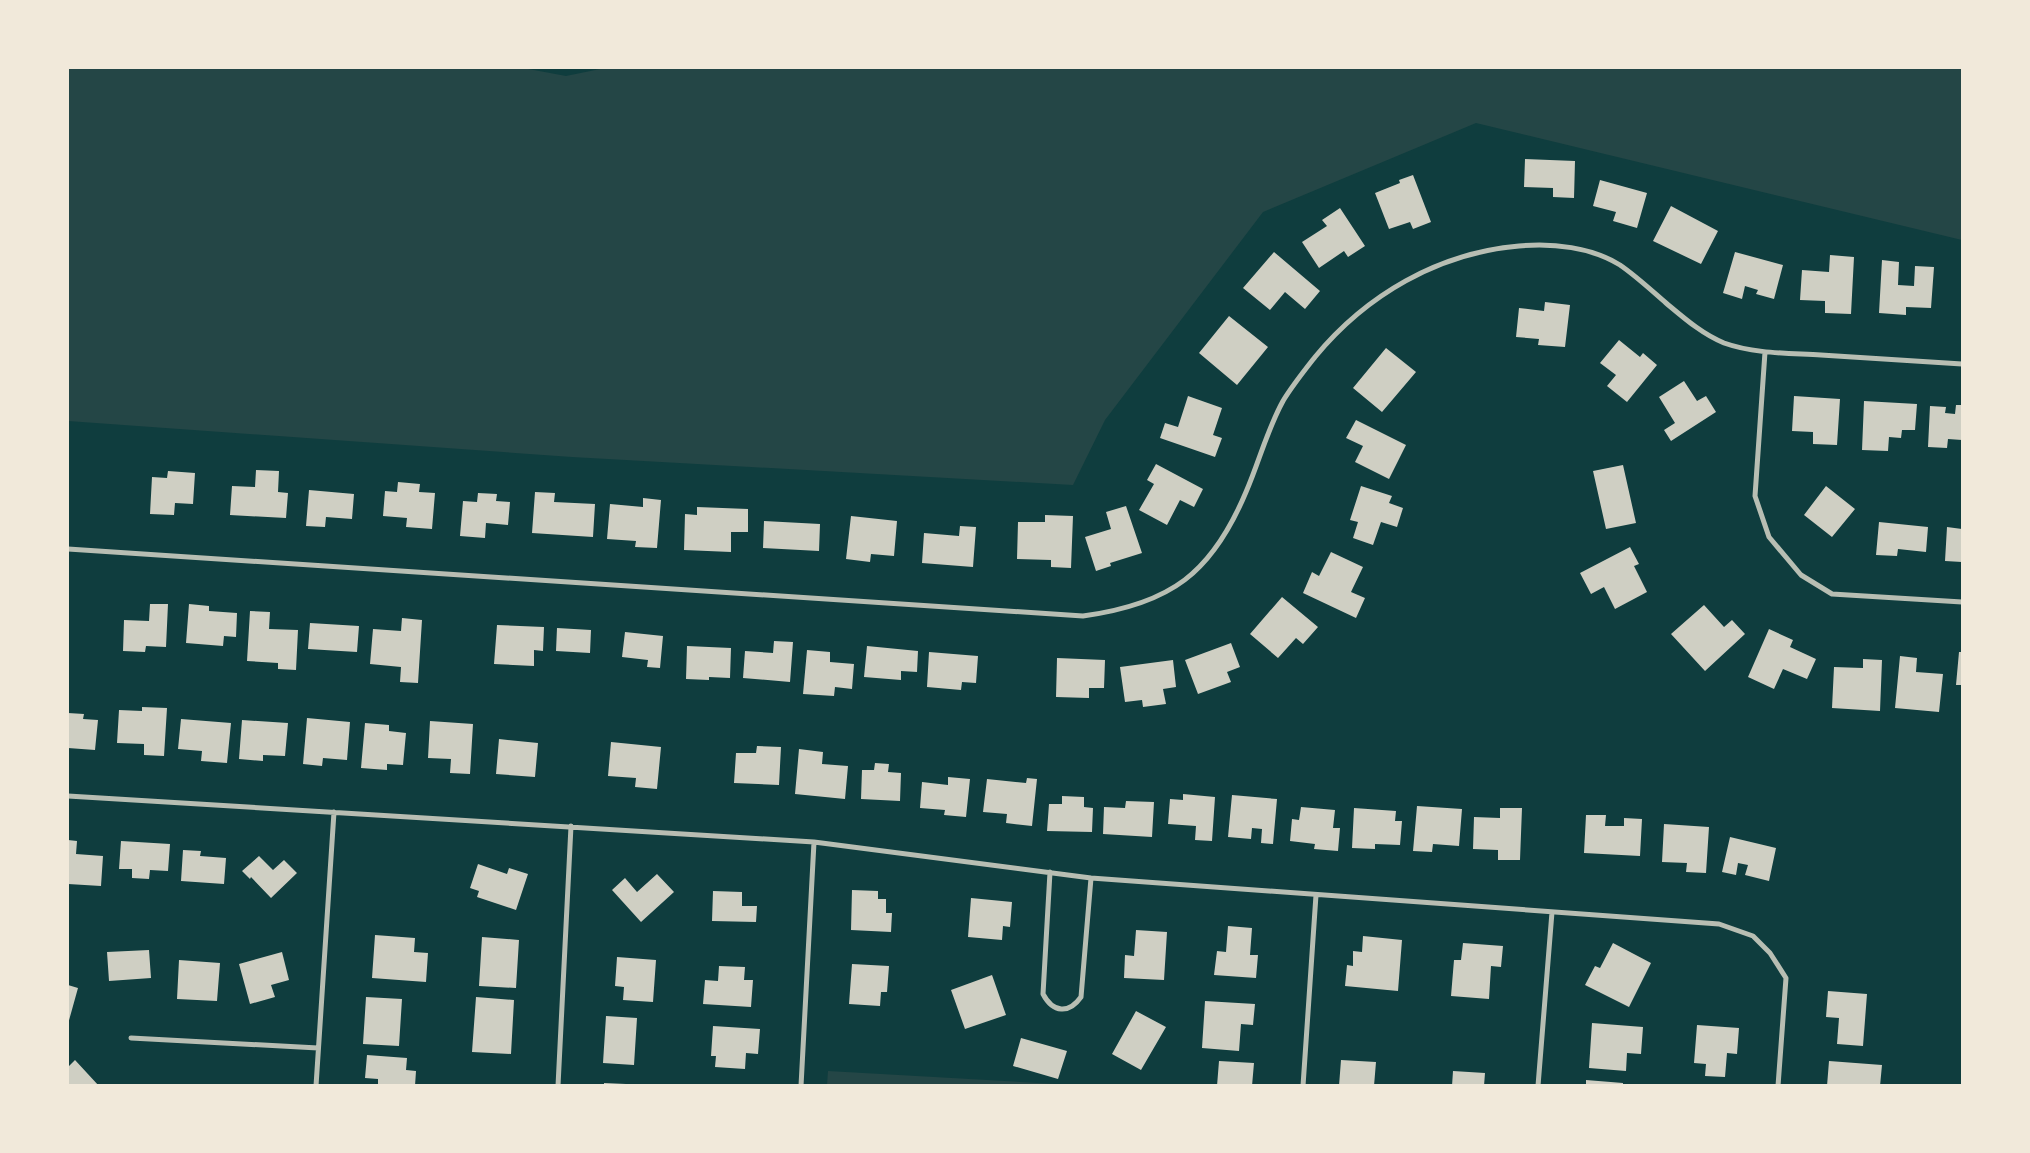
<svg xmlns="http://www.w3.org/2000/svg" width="2030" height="1153" font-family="Helvetica,sans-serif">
<rect width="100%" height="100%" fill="#0f3d3e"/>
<path fill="#244646" d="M68,68H523L566,76L605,68H1962V240L1476,123L1263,212L1105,420L1073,485L572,457L68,421Z
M828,1071L1073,1085H827Z"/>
<path fill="#cfcfc3" d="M1525,159L1575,161L1574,198L1553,197V188L1524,187Z
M1413,175L1431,222L1413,229L1410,222L1389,229L1375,193L1400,183L1399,180Z
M1600,180L1647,193L1637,228L1613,221L1616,212L1593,206Z
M1671,206L1718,231L1701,264L1653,241Z
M1340,208L1365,246L1348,257L1344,251L1319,268L1302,242L1327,226L1322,220Z
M1274,252L1320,291L1305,309L1285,292L1270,310L1243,288Z
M1735,252L1783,265L1774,299L1756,294L1758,290L1745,286L1742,299L1723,293Z
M1830,255L1854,257L1851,314L1825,313V301L1800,300L1802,270L1829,272Z
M1882,260L1899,262L1898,285L1914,286L1915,266L1934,267L1931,308L1906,307V315L1879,313Z
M1545,302L1570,305L1565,347L1538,345L1539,339L1516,337L1519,308L1544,311Z
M1229,316L1268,347L1237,385L1199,353Z
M1619,340L1640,357L1643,353L1657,365L1627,402L1607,386L1616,375L1600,363Z
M1386,348L1416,372L1382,412L1353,388Z
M1684,381L1697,401L1706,396L1716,412L1671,441L1664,430L1675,423L1659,397Z
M1188,396L1222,408L1213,435L1222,438L1215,457L1160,438L1165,423L1178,427Z
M1794,396L1840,399L1837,445L1813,444V432L1792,431Z
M1864,401L1917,404L1915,430H1902L1901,438L1889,437L1888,451L1862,450Z
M1956,405H1962V440L1948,439L1947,448L1928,447L1930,406L1946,407L1945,413L1955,414Z
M1356,420L1406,445L1389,479L1355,462L1363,446L1346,438Z
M1156,464L1203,489L1194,507L1180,500L1167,525L1139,510L1154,484L1147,480Z
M1623,465L1636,523L1606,529L1593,471Z
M256,470L279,471L278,492L288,493L286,518L230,515L232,486L255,487Z
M168,471L195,473L193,504L175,503L174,515L150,514L152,477L167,478Z
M398,482L420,484L419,492L435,493L432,529L406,527L407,518L383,516L385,491L397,492Z
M1361,486L1392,496L1389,503L1403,508L1397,527L1381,522L1373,545L1353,538L1358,522L1350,520Z
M1826,486L1855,509L1832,537L1804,515Z
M309,490L354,494L352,519L326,517L325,527L306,526Z
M535,492L555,493L554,502L595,504L593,537L532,533Z
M478,493L497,494L496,501L510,502L508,525L486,523L485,538L460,536L463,501L477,502Z
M643,498L661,500L657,548L635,547L636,541L607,539L610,504L643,507Z
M1126,506L1142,553L1110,563L1111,566L1096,571L1085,537L1111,529L1106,512Z
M697,507L748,509V532H731V552L684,550L685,514L697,515Z
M1045,515L1073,516L1071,568L1051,567V560L1017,559L1018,522H1045Z
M851,516L897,521L894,556L871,554L870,562L846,559Z
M764,521L820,524L819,551L763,548Z
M1879,522L1928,527L1926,552L1898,549L1897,556L1876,555Z
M960,526L976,527L973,567L922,563L924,533L959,536Z
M1947,527L1962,529V562L1945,561Z
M1630,547L1639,564L1634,566L1647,592L1615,609L1604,587L1591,594L1580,573Z
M1331,552L1363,567L1351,592L1365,598L1356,618L1303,593L1312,572L1319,576Z
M1282,597L1318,627L1303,644L1296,638L1278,658L1250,634Z
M150,604H168L166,647L146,646L145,652L123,651L124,620L149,621Z
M189,604L209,606V611L237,613L236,637L224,636L223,646L186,643Z
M1704,605L1724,627L1732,620L1745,634L1705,671L1671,634Z
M250,611L270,612L269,629L298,630L296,670L278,669V663L247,661Z
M402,618L422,620L418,683L400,682L401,667L370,664L373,629L401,631Z
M310,623L359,626L357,652L308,649Z
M497,625L544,627L543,651L534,650V666L494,664Z
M557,628L591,630L590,653L556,651Z
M1769,629L1793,640L1790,647L1816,659L1807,679L1783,669L1774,689L1748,677Z
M625,632L663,636L660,668L647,667L648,660L622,657Z
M774,641L793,642L790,682L743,678L745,651L773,653Z
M1231,643L1240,667L1227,672L1231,682L1198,694L1185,660Z
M687,646L731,648L730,678L709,677V680L686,679Z
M867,646L918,651L917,672L901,671V680L864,677Z
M807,650L830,652V662L854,664L852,689L835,687L834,696L803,694Z
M929,652L978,656L976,683L962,682L961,690L927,687Z
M1959,652H1962V685H1956Z
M1900,656L1917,658L1916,672L1943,674L1939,712L1895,708Z
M1057,658L1105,660L1104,688H1089V698L1056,697Z
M1863,659L1882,660L1880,711L1832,708L1834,667L1863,668Z
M1173,660L1176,687L1163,689L1166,704L1143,707L1142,700L1125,702L1120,667Z
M142,707L167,708L164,756L144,755V744L117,743L119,710L142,711Z
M68,713L84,714L83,719L98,720L95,750L68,748Z
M307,718L350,722L347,760L323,758L322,766L303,764Z
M181,719L231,723L227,763L201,761L202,751L178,749Z
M242,720L288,723L285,756L263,755V761L239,759Z
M430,721L473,724L470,774L450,773L451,759L428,758Z
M365,723L389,725V731L406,733L403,765L387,764V770L361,768Z
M499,739L538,743L535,777L496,774Z
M611,742L661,747L657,789L635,787L636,778L608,776Z
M757,746L781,747L779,785L734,783L736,753H756Z
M799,749L823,752L822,764L848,766L845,799L795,794Z
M875,763L889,764L888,772L901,773L900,801L861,799L862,770H874Z
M948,777L970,779L966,817L944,815L945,810L920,808L922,782L948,785Z
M1027,778L1037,779L1032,826L1006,823L1007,814L983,812L987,779L1026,783Z
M1183,794L1215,797L1212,841L1195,840L1196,826L1168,824L1170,799L1183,800Z
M1232,795L1277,799L1273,844L1261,843L1262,829L1252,828L1251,839L1228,837Z
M1062,796L1084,797V807L1093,808L1092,832L1047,831L1049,804H1062Z
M1126,801L1154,802L1152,837L1103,834L1104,807L1125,808Z
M1417,806L1462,809L1459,846L1433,844L1432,852L1413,851Z
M1301,807L1335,810L1333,828H1340L1338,851L1314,849L1315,844L1290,841L1292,819L1299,820Z
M1354,808L1396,811L1395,821H1402L1400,845L1375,844V849L1352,848Z
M1500,808H1522L1520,860H1498V850L1473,849L1474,817L1500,818Z
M1586,815H1606L1605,826H1624V818L1642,819L1640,856L1584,853Z
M1664,824L1709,827L1706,873L1686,872L1687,863L1662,862Z
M1730,837L1776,848L1769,881L1745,875L1748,865L1738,863L1736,875L1722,872Z
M68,840L77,841L76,854L103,856L101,886L68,884Z
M121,841L170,844L168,871L150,870L149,879L132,878V869H119Z
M183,850L201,851L200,856L226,858L224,884L181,881Z
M259,856L273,870L284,860L297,873L271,898L251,877L250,879L242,871Z
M478,864L507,874L509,868L528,874L516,910L477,897L479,891L470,888Z
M657,874L674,892L641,922L612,890L625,878L637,892Z
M852,890L878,891V899H886V913H892L891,932L851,930Z
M713,891L742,892V906H757L756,922L712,921Z
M971,898L1012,902L1010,927L1003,926L1002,940L968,937Z
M1228,926L1252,928L1250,955H1258L1256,978L1214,975L1217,951L1226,952Z
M1136,930L1167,932L1164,980L1124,978L1125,955L1134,956Z
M375,935L415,938L414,952L428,953L426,982L372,978Z
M1363,936L1402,940L1398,991L1345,986L1347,965L1353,966V951L1362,952Z
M482,937L519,940L516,988L479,986Z
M1463,943L1503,946L1501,967L1491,966L1489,999L1451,996L1454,960H1461Z
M1613,943L1651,963L1629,1007L1585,985L1595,966L1600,968Z
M149,950L151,978L109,981L107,952Z
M282,952L289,980L271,985L275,997L250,1004L239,964Z
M617,957L656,960L653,1002L623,1000L624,987L615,986Z
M179,960L220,963L217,1001L177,999Z
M852,964L889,966L887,992H881L880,1006L849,1004Z
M719,966L745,967L744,980H753L751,1007L703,1004L705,980L718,981Z
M992,975L1006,1015L965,1029L951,990Z
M68,985L78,988L68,1024Z
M1828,991L1867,994L1863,1046L1837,1044L1839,1018L1826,1017Z
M366,997L402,999L399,1046L363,1044Z
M476,997L514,1000L511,1054L472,1052Z
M1205,1001L1255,1004L1253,1025L1241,1024L1239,1051L1202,1048Z
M1136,1011L1166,1027L1141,1070L1112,1054Z
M606,1016L637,1018L634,1065L603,1063Z
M1592,1023L1643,1027L1641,1054L1627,1053L1626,1071L1589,1068Z
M1697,1025L1739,1028L1737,1054L1727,1053L1725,1077L1705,1076L1706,1064L1694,1063Z
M713,1026L760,1029L758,1054L746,1053L745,1069L715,1067L716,1056H711Z
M1021,1038L1067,1051L1058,1079L1013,1066Z
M367,1055L407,1058L406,1070L416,1071L415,1086H378V1079L365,1078Z
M75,1060L99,1086H68V1067Z
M1341,1060L1376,1062L1374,1086H1339Z
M1219,1061L1254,1063L1252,1086H1217Z
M1829,1061L1882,1065L1880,1086H1827Z
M1453,1071L1485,1073L1484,1086H1452Z
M1586,1080L1623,1083V1086H1586Z
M604,1083L626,1084V1086H604Z"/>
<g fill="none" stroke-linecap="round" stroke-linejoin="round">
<path stroke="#b8beb3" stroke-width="5" d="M1765,352L1755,496L1769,537L1801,575L1832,594L1962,602
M68,549L1083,616C1171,604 1212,573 1246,492C1259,462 1267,430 1283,401C1292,386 1304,371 1315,357C1366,295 1438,253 1519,246C1553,243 1591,247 1620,265C1636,276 1651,290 1666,303C1684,318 1702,334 1724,343C1755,354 1789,353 1821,355C1868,358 1915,361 1962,364
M68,796L814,842L1091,878L1719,924L1753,936L1770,953L1786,978L1778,1086
M1050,872L1043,994C1053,1013 1069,1014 1081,997L1091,878
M131,1038L318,1048
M316,1086L334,812
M558,1086L571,826
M801,1086L814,842
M1303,1086L1316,895
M1538,1086L1552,912"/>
</g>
<rect width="2030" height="1153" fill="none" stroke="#f1e9da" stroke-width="138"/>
</svg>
